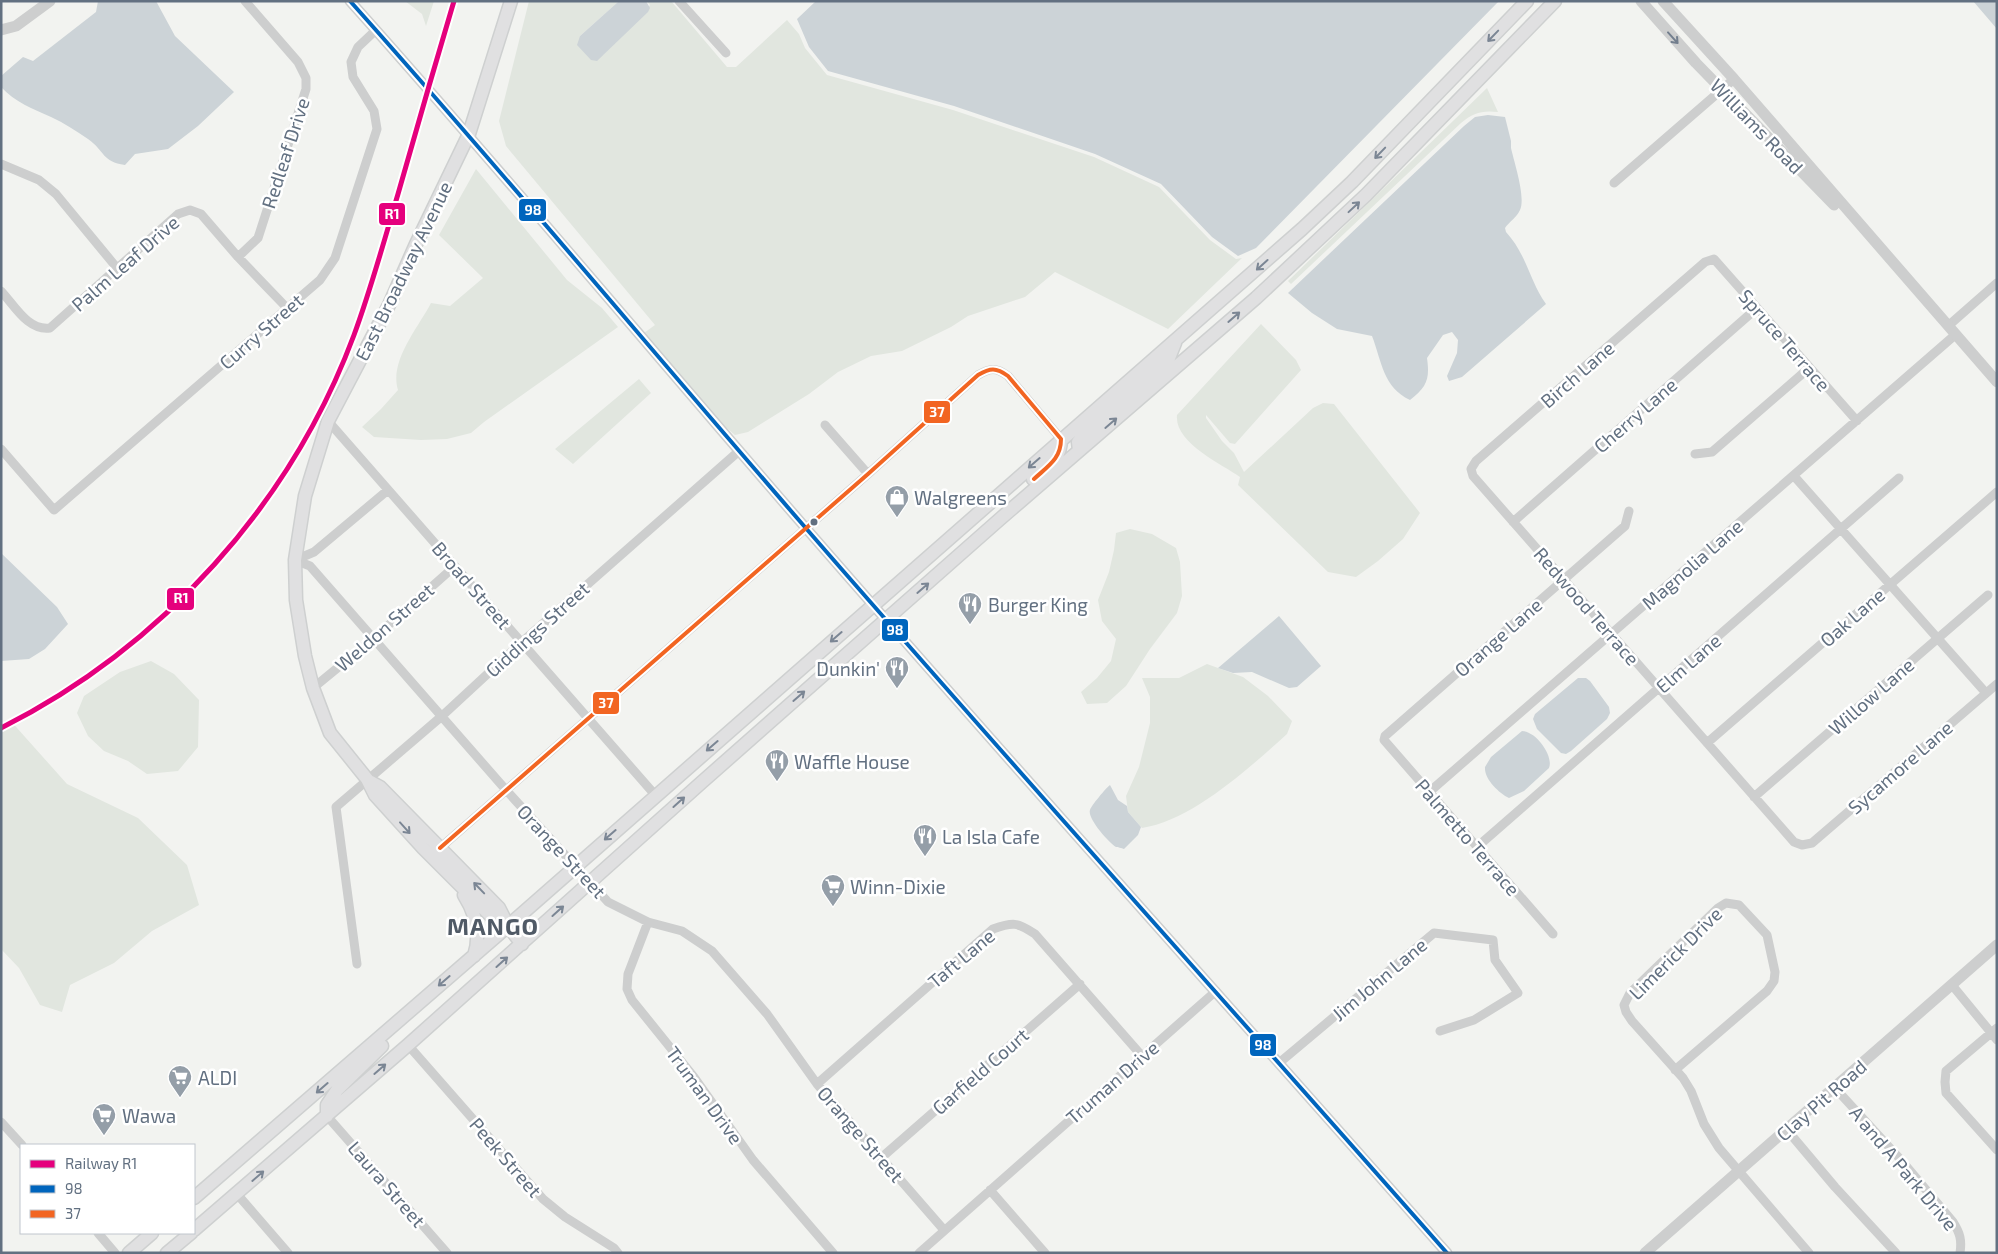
<svg xmlns="http://www.w3.org/2000/svg" width="1998" height="1254" font-family="'Exo 2',sans-serif">
<rect width="100%" height="100%" fill="#f2f3f0"/>
<path fill="#e1e6df" d="M405,1H434L426,26L422,14Z
M529,1H619L580,36L603,55L650,5L646,1H671L727,67H736L787,20L799,34L805,48L827,75L953,110L1094,157L1159,187L1210,240L1236,259L1242,258L1168,329L1055,272L1025,297L968,316L951,327L902,351L871,356L838,372L809,394L748,432L735,435L724,426L644,333L655,325L506,146L499,121Z
M1487,88L1498,112C1482,110 1473,113 1461,123L1291,284L1288,281Z
M476,169L567,280L602,308L618,327L484,422L471,433L447,439L421,440L374,437L362,427L381,409L398,390C389,361 418,328 431,303L450,306L483,278L439,235Z
M1261,324L1296,360L1301,370L1235,444L1230,443L1206,415V418L1222,441L1234,453L1244,472L1313,408L1323,403L1334,404L1420,513L1403,539L1378,561L1356,577L1328,572L1238,485L1240,477C1222,464 1174,443 1177,415Z
M639,379L651,393L573,464L555,449Z
M1130,529L1152,534L1176,548L1180,562L1182,596L1177,613L1150,649L1126,686L1107,703L1087,704L1081,692L1097,678L1111,661L1116,639L1102,621L1098,600L1109,572L1114,550L1116,533Z
M151,661L174,674L199,700L198,747L178,771L147,774L128,761L104,751L88,736L77,713L84,696L120,672Z
M1207,664L1243,677L1268,696L1292,721L1287,734C1249,768 1193,820 1142,828L1128,812L1126,796L1139,767L1150,723V697L1142,678H1179Z
M9,719L67,784L138,818L187,865L199,905L152,931L114,963L70,985L62,1012L40,1005L19,968L1,949V723Z"/>
<path fill="#ccd3d7" d="M98,1H156L175,36L234,92L198,126L168,149L135,154L125,165C102,162 105,151 88,139C76,131 64,123 51,117C33,109 15,102 1,87V76L23,57L33,61L96,12Z
M619,1H646L650,8L648,12L597,61L591,60L577,45L580,36Z
M816,1H1499L1256,248L1238,256L1212,237L1161,184L1095,154L954,106L828,71L809,47L797,19Z
M1973,1H1997V29Z
M1488,115L1505,117L1511,141V148C1514,162 1526,197 1520,210C1517,217 1509,222 1505,228L1506,232C1527,255 1529,280 1546,304L1462,377L1449,381L1447,376L1457,353L1458,340L1452,332L1443,335L1427,358C1430,379 1427,387 1410,400C1383,387 1382,362 1372,336L1337,329L1312,313L1288,293L1464,126L1475,117Z
M1,553L57,607L68,624L45,649L29,659L1,661Z
M1279,616L1321,666L1297,687L1289,688L1252,672L1233,673L1218,668Z
M1578,678H1586L1590,681L1609,707L1610,713L1607,719L1571,751L1566,754L1561,753L1537,729L1533,719L1535,714Z
M1522,731C1536,731 1554,756 1549,768L1524,791L1509,798C1499,793 1484,779 1485,767L1491,757Z
M1110,785L1118,800L1127,806L1128,812L1141,827L1138,835L1124,849C1122,848 1117,847 1116,847C1108,842 1087,818 1090,810C1091,806 1106,788 1110,785Z"/>
<g fill="none" stroke-linecap="round" stroke-linejoin="round">
<g stroke="#ced0d0" stroke-width="15">
<path id="secondary" d="M1079,450L1078,442L1083,436L1169,358L1175,343
M1033,479C1047,467 1061,460 1061,439
M369,781L380,787L499,908L508,926L522,944
M464,895C476,914 481,935 474,956
M508,926L492,917L423,848L375,795L367,779L330,733L313,688L305,656L296,600L295,560L305,496L328,421L389,305L416,244L469,134L511,1
M327,1116V1105L337,1090L382,1046
M194,1198L508,926L1302,229L1352,182L1527,1
M194,1230L408,1045L702,782L1000,519L1256,298L1366,195L1555,1
M129,1253L152,1233
M167,1253L191,1233"/>
</g>
<path stroke="#cdcece" stroke-width="9" d="M679,1L726,53
M1,164L39,180L56,194L117,268
M1614,183L1734,79
M238,257L258,238L306,89V78L298,62L245,1
M1,291C15,306 28,331 50,328L178,214L190,210L201,214L238,257L287,308
M1948,326L1997,283
M328,421L656,796
M1857,421L1714,259L1705,262L1476,461L1471,469L1473,476L1794,842L1802,845L1812,843L1997,684
M825,425L868,474
M1,449L54,510L320,280L335,258L377,129L374,111L353,77L351,62L358,47L376,30
M1695,454L1712,452L1809,368
M1794,476L1986,693
M1513,522L1757,308
M295,560L310,566L506,790L608,902L648,922L682,931L712,951L767,1014L817,1084L944,1230
M295,560L314,552L388,490
M313,688L374,638L455,566
M1707,743L1997,492
M1428,793L1955,335
M1754,797L1988,595
M1477,847L1899,478
M440,848L868,474L978,375C990,368 996,367 1008,376L1061,439
M648,922L628,974L627,989L632,1000L694,1077L753,1160L833,1253
M1553,934L1384,740L1385,736L1625,526L1629,511
M357,964L336,807L442,716L522,642L739,451
M1952,985L1997,1040
M1997,1028L1946,1071L1945,1082L1946,1093L1997,1150
M408,1045L543,1199L565,1217L614,1248L618,1253
M1279,1063L1434,933L1493,940L1495,960L1518,993L1474,1020L1440,1031
M1675,1070L1767,991L1774,981L1775,972L1767,935L1739,905L1726,903L1718,908L1630,993L1624,1005L1626,1012L1632,1021L1683,1078L1691,1091L1704,1124L1719,1148L1809,1253
M817,1084L993,929C1013,922 1017,922 1035,934L1142,1056
M1835,1088L1901,1160L1953,1222C1960,1233 1962,1240 1960,1253
M327,1116L447,1253
M1,1122L22,1145
M1787,1130L1835,1187L1896,1253
M881,1158L1080,984
M990,1190L1045,1253
M237,1194L288,1253
M98,1233L115,1253
M919,1253L1216,991"/>
<path stroke="#cdcece" stroke-width="11" d="M350,1C504,173 652,351 804,526C1016,770 1233,1010 1447,1253
M1641,1L1696,63L1834,205
M1663,1L1734,79L1997,382
M1,30L16,26L50,1
M1645,1253L1997,945"/>
<use href="#secondary" stroke="#e0e0e1" stroke-width="12"/>
<g stroke="#c2c3c3" stroke-width="4.5">
<path id="rail" d="M1,728C162,647 291,504 354,335C371,289 384,241 398,194C416,130 435,65 454,1"/>
</g>
<use href="#rail" stroke="#fff" stroke-width="2.5" stroke-dasharray="8" stroke-linecap="butt"/>
<g stroke="#fff" stroke-width="8">
<path id="bus-1" d="M350,1C504,173 652,351 804,526C1016,770 1233,1010 1447,1253"/>
</g>
<g stroke="#fff" stroke-width="8">
<path id="bus-2" d="M440,848L868,474L978,375C990,368 996,367 1008,376L1061,439C1061,459 1048,466 1034,479"/>
</g>
<use href="#bus-1" stroke="#0065bd" stroke-width="4"/>
<use href="#bus-2" stroke="#f26522" stroke-width="4"/>
<g stroke="#fff" stroke-width="9">
<path id="rail-1" d="M1,728C162,647 291,504 354,335C371,289 384,241 398,194C416,130 435,65 454,1"/>
</g>
<use href="#rail-1" stroke="#e5007d" stroke-width="5"/>
</g>
<defs><path id="oneway-shaft" d="M-6 0H5M1.5-3L5.5 0L1.5 3" fill="none" stroke-width="1.6" stroke-linecap="round" stroke-linejoin="round" transform="scale(1.25)"/></defs>
<g stroke="#7b8694">
<use href="#oneway-shaft" transform="translate(1493 36) rotate(134)"/>
<use href="#oneway-shaft" transform="translate(1380 153) rotate(134)"/>
<use href="#oneway-shaft" transform="translate(1354 207) rotate(-43)"/>
<use href="#oneway-shaft" transform="translate(1262 265) rotate(138)"/>
<use href="#oneway-shaft" transform="translate(1234 317) rotate(-41)"/>
<use href="#oneway-shaft" transform="translate(1111 423) rotate(-41)"/>
<use href="#oneway-shaft" transform="translate(1034 463) rotate(139)"/>
<use href="#oneway-shaft" transform="translate(923 588) rotate(-41)"/>
<use href="#oneway-shaft" transform="translate(836 637) rotate(139)"/>
<use href="#oneway-shaft" transform="translate(799 696) rotate(-41)"/>
<use href="#oneway-shaft" transform="translate(712 746) rotate(139)"/>
<use href="#oneway-shaft" transform="translate(679 802) rotate(-42)"/>
<use href="#oneway-shaft" transform="translate(405 828) rotate(48)"/>
<use href="#oneway-shaft" transform="translate(610 835) rotate(139)"/>
<use href="#oneway-shaft" transform="translate(479 888) rotate(-134)"/>
<use href="#oneway-shaft" transform="translate(558 911) rotate(-42)"/>
<use href="#oneway-shaft" transform="translate(502 962) rotate(-42)"/>
<use href="#oneway-shaft" transform="translate(444 981) rotate(139)"/>
<use href="#oneway-shaft" transform="translate(380 1069) rotate(-41)"/>
<use href="#oneway-shaft" transform="translate(322 1088) rotate(139)"/>
<use href="#oneway-shaft" transform="translate(258 1176) rotate(-41)"/>
</g>
<use stroke="#727e8d" href="#oneway-shaft" transform="translate(1673 38) rotate(48)"/>
<defs>
<g id="shop-pin" transform="scale(1.25)"><path d="M0 17L-7.5 6A9.5 9.5 0 1 1 7.5 6Z" fill="#949ea8" stroke="#fff"/><path d="M-5-2.5h2.3a2.7 3.5 0 0 1 5.4 0H5L5.5 6h-11ZM-1.5-2.5h3a1.5 2.3 0 0 0-3 0Z" fill="#fff"/></g>
<g id="restaurant-pin" transform="scale(1.25)"><path d="M0 17L-7.5 6A9.5 9.5 0 1 1 7.5 6Z" fill="#949ea8" stroke="#fff"/><path d="M-5-6h1v4h1v-4h1v4h1v-4h1v5L-1.5 .5V6h-2V.5L-5-1ZM5-6V6H3V1.5H1.5Q1.5-4 5-6Z" fill="#fff"/></g>
<g id="supermarket-pin" transform="scale(1.25)"><path d="M0 17L-7.5 6A9.5 9.5 0 1 1 7.5 6Z" fill="#949ea8" stroke="#fff"/><path d="M-6-5.5h2.5l.6 2H6L4.5 2H-2.5L-4.4-4H-6ZM-1.5 3.2a1.3 1.3 0 1 0 .1 0ZM3 3.2a1.3 1.3 0 1 0 .1 0Z" fill="#fff"/></g>
</defs>
<g fill-rule="evenodd">
<use href="#shop-pin" x="897" y="497"/>
<use href="#restaurant-pin" x="970" y="604"/>
<use href="#restaurant-pin" x="897" y="668"/>
<use href="#restaurant-pin" x="777" y="761"/>
<use href="#restaurant-pin" x="925" y="836"/>
<use href="#supermarket-pin" x="833" y="886"/>
<use href="#supermarket-pin" x="180" y="1077"/>
<use href="#supermarket-pin" x="104" y="1115"/>
</g>
<circle fill="#627081" stroke="#fff" stroke-width="2" cx="814" cy="522" r="4.5"/>
<g text-anchor="middle" dominant-baseline="central" stroke-width="5" stroke-linejoin="round" paint-order="stroke">
<g font-size="19" fill="#627081" stroke="#fff">
<text transform="translate(1757 126) rotate(46)">Williams Road</text>
<text transform="translate(285 153) rotate(-72)">Redleaf Drive</text>
<text transform="translate(125 263) rotate(-41)">Palm Leaf Drive</text>
<text transform="translate(403 271) rotate(-64)">East Broadway Avenue</text>
<text transform="translate(261 331) rotate(-41)">Curry Street</text>
<text transform="translate(1785 340) rotate(49)">Spruce Terrace</text>
<text transform="translate(1577 374) rotate(-41)">Birch Lane</text>
<text transform="translate(1635 415) rotate(-41)">Cherry Lane</text>
<text transform="translate(1692 564) rotate(-41)">Magnolia Lane</text>
<text transform="translate(472 585) rotate(49)">Broad Street</text>
<text transform="translate(1587 606) rotate(49)">Redwood Terrace</text>
<text transform="translate(1852 617) rotate(-41)">Oak Lane</text>
<text transform="translate(384 627) rotate(-41)">Weldon Street</text>
<text transform="translate(537 629) rotate(-42)">Giddings Street</text>
<text transform="translate(1498 637) rotate(-41)">Orange Lane</text>
<text transform="translate(1688 663) rotate(-41)">Elm Lane</text>
<text transform="translate(1871 696) rotate(-41)">Willow Lane</text>
<text transform="translate(1900 767) rotate(-41)">Sycamore Lane</text>
<text transform="translate(1468 837) rotate(49)">Palmetto Terrace</text>
<text transform="translate(562 851) rotate(47)">Orange Street</text>
<text transform="translate(1675 953) rotate(-45)">Limerick Drive</text>
<text transform="translate(961 958) rotate(-40)">Taft Lane</text>
<text transform="translate(1379 979) rotate(-40)">Jim John Lane</text>
<text transform="translate(980 1071) rotate(-41)">Garfield Court</text>
<text transform="translate(1112 1082) rotate(-41)">Truman Drive</text>
<text transform="translate(705 1095) rotate(54)">Truman Drive</text>
<text transform="translate(1821 1100) rotate(-41)">Clay Pit Road</text>
<text transform="translate(861 1134) rotate(49)">Orange Street</text>
<text transform="translate(506 1157) rotate(49)">Peek Street</text>
<text transform="translate(1904 1168) rotate(50)">A and A Park Drive</text>
<text transform="translate(387 1184) rotate(49)">Laura Street</text>
</g>
<g font-size="19" fill="#627081" stroke="#fff" text-anchor="start">
<text x="914" y="497">Walgreens</text>
<text x="988" y="604">Burger King</text>
<text x="880" y="668" text-anchor="end">Dunkin'</text>
<text x="794" y="761">Waffle House</text>
<text x="942" y="836">La Isla Cafe</text>
<text x="850" y="886">Winn-Dixie</text>
<text x="198" y="1077">ALDI</text>
<text x="122" y="1115">Wawa</text>
</g>
<g font-size="24" font-weight="bold" letter-spacing="1" fill="#505a66" stroke="#fff">
<text x="493" y="925">MANGO</text>
</g>
</g>
<g stroke="#fff" stroke-width="2">
<rect x="518" y="198" width="29" height="24" rx="5" fill="#0065bd"/>
<rect x="378" y="202" width="28" height="24" rx="5" fill="#e5007d"/>
<rect x="923" y="400" width="28" height="24" rx="5" fill="#f26522"/>
<rect x="166" y="587" width="29" height="24" rx="5" fill="#e5007d"/>
<rect x="881" y="618" width="28" height="24" rx="5" fill="#0065bd"/>
<rect x="592" y="691" width="28" height="24" rx="5" fill="#f26522"/>
<rect x="1249" y="1033" width="28" height="24" rx="5" fill="#0065bd"/>
</g>
<g font-size="14" text-anchor="middle" font-weight="bold" fill="#fff">
<text x="533" y="215">98</text>
<text x="392" y="219">R1</text>
<text x="937" y="417">37</text>
<text x="181" y="603">R1</text>
<text x="895" y="635">98</text>
<text x="606" y="708">37</text>
<text x="1263" y="1050">98</text>
</g>
<rect width="1998" height="1254" fill="none" stroke="#627081" stroke-width="5"/>
<rect x="20" y="1144" width="175" height="90" fill="#ffffff" stroke="#c0c6cd"/>
<rect x="30" y="1160" width="25" height="8" fill="#e5007d" stroke="#c0c6cd"/>
<text x="65" y="1169" font-size="15" fill="#627081">Railway R1</text>
<rect x="30" y="1185" width="25" height="8" fill="#0065bd" stroke="#c0c6cd"/>
<text x="65" y="1194" font-size="15" fill="#627081">98</text>
<rect x="30" y="1210" width="25" height="8" fill="#f26522" stroke="#c0c6cd"/>
<text x="65" y="1219" font-size="15" fill="#627081">37</text>
</svg>
